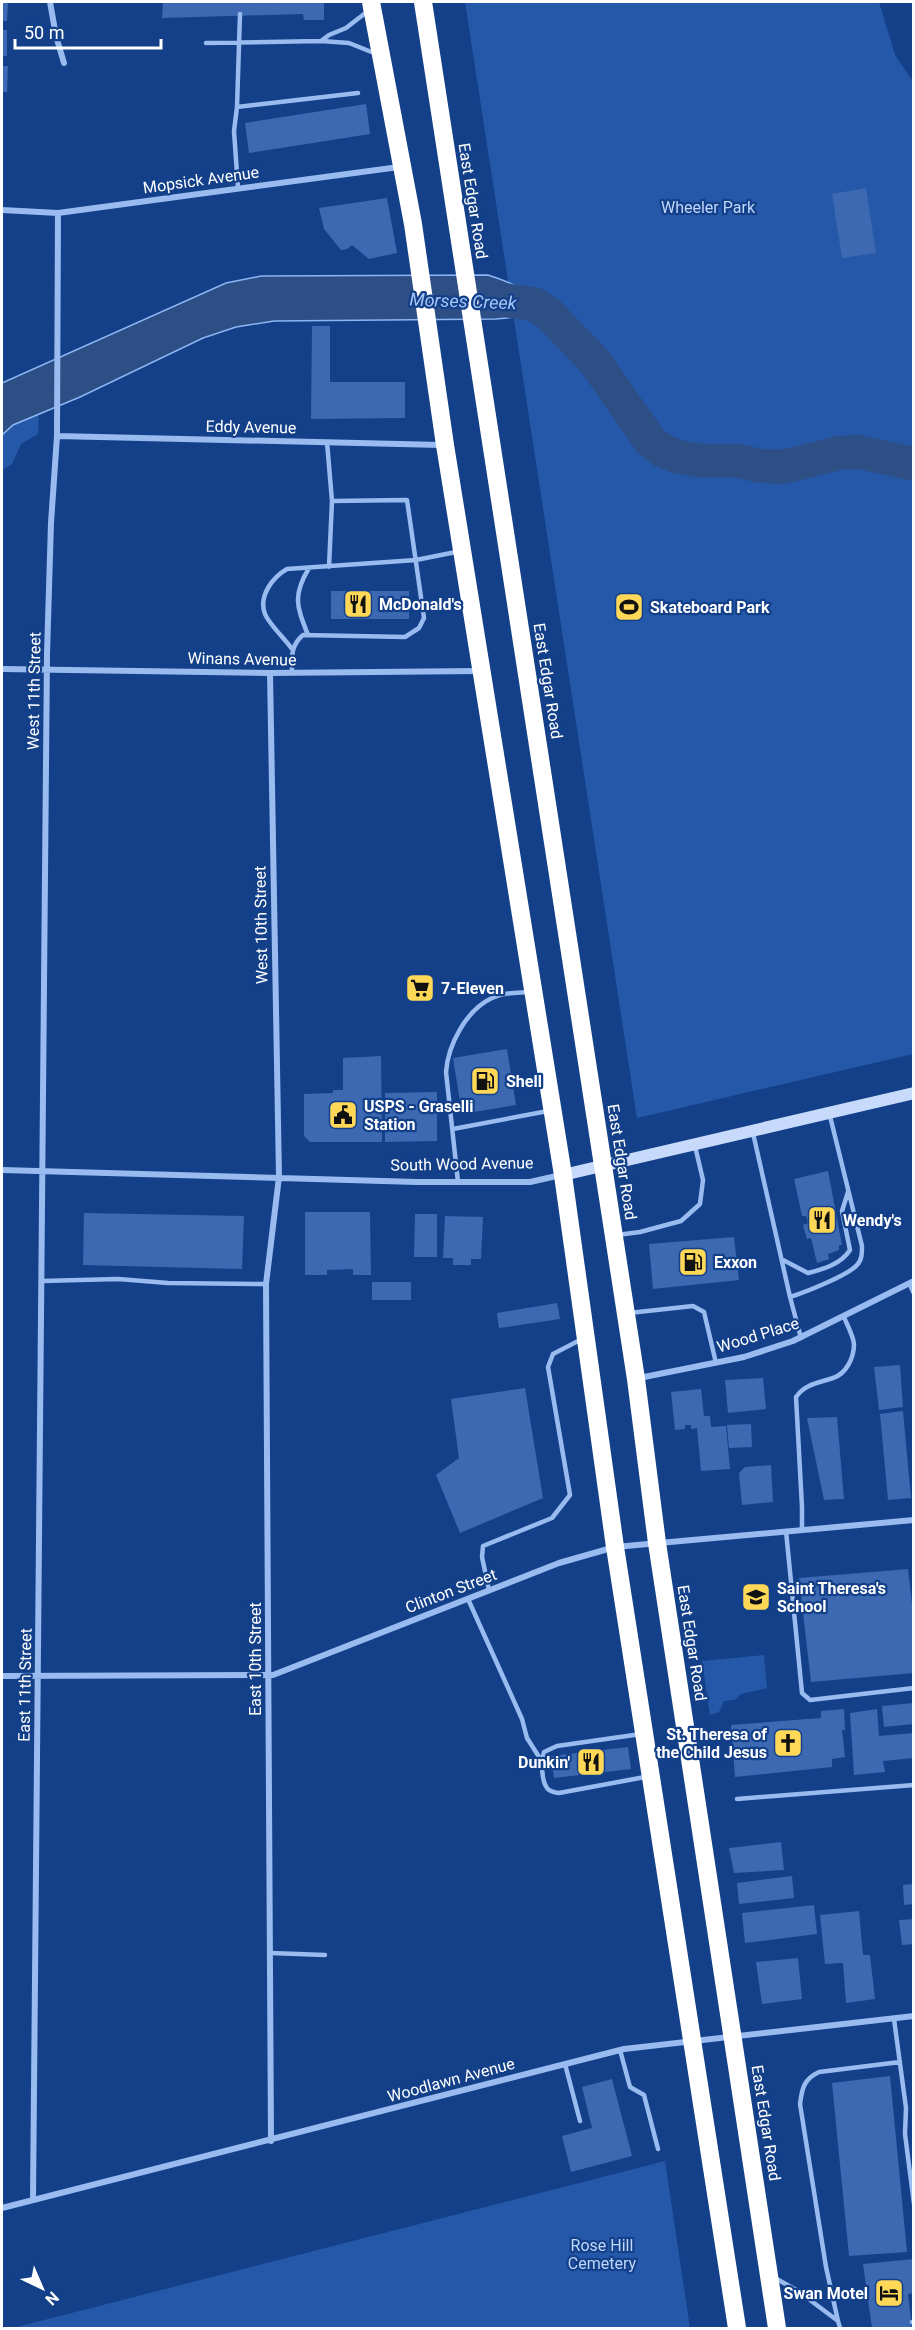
<svg xmlns="http://www.w3.org/2000/svg" width="915" height="2330" font-family="Roboto,sans-serif">
<rect width="100%" height="100%" fill="#134089"/>
<path fill="#2558a8" d="M465,2H879L895,55L914,83L913,1054L637,1118Z
M39,414L38,434L21,444L12,464L2,470V435L13,425Z
M764,1655L767,1688L741,1694L735,1700L724,1701L719,1712L710,1715L702,1661Z
M665,2161L690,2328H13Z"/>
<path fill="#2e4f85" stroke="#8bb5f3" stroke-width="1.5" d="M488,275C516,284 530,291 549,314L496,319L274,321L236,327L203,338L80,397L13,425L2,435V383L226,283L261,276Z"/>
<g fill="none" stroke-linecap="round" stroke-linejoin="round">
<path stroke="#2e4f85" stroke-width="34" d="M504,300L534,304L549,314L595,362L651,442L663,451L679,457L702,461H738L761,466L783,467L839,453L859,452L914,464"/>
</g>
<path fill="#3c69b2" d="M2,2H8L7,21H2Z
M163,2H324V20H304L303,14L162,18Z
M2,30H7V56H2Z
M2,66H8L7,92H2Z
M366,104L370,134L249,153L245,123Z
M866,188L876,253L842,258L832,194Z
M387,198L397,253L369,259L352,245L347,249L341,250L324,229L319,208Z
M312,326H330V382H405V418L311,419Z
M331,591H409V619H331Z
M507,1049L516,1105L462,1114L453,1058Z
M381,1056L382,1142H310L304,1136V1094L333,1093V1090H343V1058Z
M437,1092V1141L385,1142V1093Z
M828,1171L842,1245H839V1250L828,1254L829,1259L817,1263L811,1238L807,1239L803,1225L808,1223L806,1216H802L794,1179Z
M305,1212H370L371,1275H353V1269L327,1270V1275H305Z
M84,1213L244,1216L242,1269L83,1265Z
M415,1214H437V1257H414Z
M445,1216L483,1217L481,1259H471V1265H453V1258H443Z
M734,1237L739,1280L653,1289L649,1244Z
M372,1282H411V1300H372Z
M557,1303L560,1319L499,1328L497,1313Z
M900,1365L903,1407L879,1410L874,1367Z
M763,1378L766,1409L728,1413L725,1380Z
M525,1388L543,1498L460,1533L436,1475L459,1458L451,1399Z
M701,1389L704,1416H710L711,1427L726,1426L730,1469L701,1471L697,1428L691,1429V1425H685V1429L675,1430L671,1392Z
M903,1411L911,1498L888,1500L880,1414Z
M837,1417L844,1499L824,1500L807,1418Z
M751,1424L752,1447L729,1448L727,1425Z
M771,1465L773,1502L742,1505L739,1473L745,1467Z
M908,1569L914,1622V1673L811,1682L799,1578Z
M914,1703V1724L884,1727L882,1706Z
M844,1709L845,1730H842L845,1757L832,1759V1767L735,1777L731,1725L821,1718V1711Z
M877,1709L879,1736L914,1733V1758L883,1761L885,1772L854,1775L850,1713Z
M628,1747L631,1769L554,1778L551,1756Z
M781,1842L784,1870L734,1873L729,1848Z
M792,1876L794,1898L739,1904L737,1883Z
M914,1884V1904L904,1905L903,1885Z
M814,1905L817,1934L745,1943L742,1913Z
M859,1911L863,1955H870L875,1999L846,2003L843,1963L825,1964L820,1915Z
M914,1919V1944L902,1945L899,1920Z
M798,1958L802,1999L762,2004L756,1962Z
M890,2076L907,2252L849,2256L832,2083Z
M612,2079L632,2156L571,2172L562,2136L592,2128L582,2087Z
M914,2259V2293L908,2294L912,2328H872L863,2264Z"/>
<g fill="none" stroke-linecap="round" stroke-linejoin="round">
<path stroke="#99bbf0" stroke-width="4.5" d="M368,11L346,28L329,35L321,41L349,43L374,53
M240,14L237,107L358,93
M206,43L321,41
M237,107L234,131L238,188
M327,442L332,501L329,567
M308,635C297,607 292,596 309,568
M292,649C285,639 269,624 265,614C258,596 273,577 287,569L416,560L456,552
M292,673C292,658 290,646 303,635L405,637L419,628L424,618L407,500L332,501
M453,1129L548,1111
M753,1133L790,1297C803,1293 849,1275 857,1265C862,1260 862,1253 862,1246L829,1112
M458,1182L446,1072C448,1045 466,1010 492,998C504,992 517,993 530,992
M617,1235L640,1232L681,1221L700,1204L703,1180L695,1146
M783,1260L808,1273C824,1269 841,1264 850,1250L842,1211L848,1192
M42,1281L118,1279L168,1283L266,1284
M790,1297L801,1338
M629,1313L693,1306L704,1312L716,1363
M802,1530V1507L796,1397C805,1384 818,1383 833,1378C846,1374 854,1358 854,1344C853,1335 847,1325 844,1317
M786,1531L802,1693L810,1700L914,1688
M489,1590L482,1557L483,1546L552,1518L570,1495L548,1367L553,1354L582,1339
M468,1599L522,1719L527,1738L541,1760
M641,1734L557,1746L544,1752C541,1761 541,1784 549,1790C551,1791 557,1793 559,1793L645,1777
M737,1799L914,1785
M270,1953L325,1955
M894,2019L906,2108L905,2134L914,2204
M620,2050L630,2087L644,2095L658,2149
M565,2064L580,2121
M775,2278L798,2291L838,2321L840,2328
M838,2321L826,2267L800,2104C802,2088 804,2079 819,2072L900,2062
M912,2322H914"/>
<path stroke="#99bbf0" stroke-width="6" d="M50,2L56,36L64,63
M2,210L58,213L399,167
M57,436L441,445
M2,669L270,673L478,671
M270,673L279,1177L266,1284L271,2141
M2,1170L417,1182H530L561,1175
M910,1283L914,1292
M639,1378L744,1357L793,1341L914,1281
M2,1676L273,1675L559,1563L615,1547L914,1520
M33,2200L47,654L51,523L57,436L58,213
M2,2208L624,2049L914,2016"/>
<path stroke="#c7dafb" stroke-width="12" d="M563,1175L914,1093"/>
<path stroke="#fff" stroke-width="18" d="M371,2L413,224L445,445L563,1175L615,1547L737,2328
M423,2L636,1379L657,1543L777,2328"/>
</g>
<defs>
<g id="restaurant-square" transform="scale(1.5)"><rect x="-9" y="-9" width="18" height="18" rx="4" fill="#ffd858" stroke="#134089"/><path d="M-5-6h1v4h1v-4h1v4h1v-4h1v5L-1.5 .5V6h-2V.5L-5-1ZM5-6V6H3V1.5H1.5Q1.5-4 5-6Z" fill="#111"/></g>
<g id="stadium-square" transform="scale(1.5)"><rect x="-9" y="-9" width="18" height="18" rx="4" fill="#ffd858" stroke="#134089"/><path d="M0-5a6.5 5 0 1 0 0 10a6.5 5 0 1 0 0-10ZM-3.5-1.8h7v3.6h-7Z" fill="#111"/></g>
<g id="supermarket-square" transform="scale(1.5)"><rect x="-9" y="-9" width="18" height="18" rx="4" fill="#ffd858" stroke="#134089"/><path d="M-6-5.5h2.5l.6 2H6L4.5 2H-2.5L-4.4-4H-6ZM-1.5 3.2a1.3 1.3 0 1 0 .1 0ZM3 3.2a1.3 1.3 0 1 0 .1 0Z" fill="#111"/></g>
<g id="fuel-square" transform="scale(1.5)"><rect x="-9" y="-9" width="18" height="18" rx="4" fill="#ffd858" stroke="#134089"/><path d="M-5.5-6h7V0h2V4h1.3V-2.5L3-4.5l.8-.8L6-3V5H2.5V1h-1V6h-7ZM-4.2-4.7v3.2H.2V-4.7Z" fill="#111"/></g>
<g id="civic-square" transform="scale(1.5)"><rect x="-9" y="-9" width="18" height="18" rx="4" fill="#ffd858" stroke="#134089"/><path d="M-.6-6.5H3V-4.5H.6V-3L4-1V1h2V6H-6V1h2V-1L-.6-3ZM-1.2 2.5V6h2.4V2.5Z" fill="#111"/></g>
<g id="school-square" transform="scale(1.5)"><rect x="-9" y="-9" width="18" height="18" rx="4" fill="#ffd858" stroke="#134089"/><path d="M0-5L7-2L0 1L-7-2ZM-4 1L0 2.5L4 1V4Q0 6-4 4Z" fill="#111"/></g>
<g id="church-square" transform="scale(1.5)"><rect x="-9" y="-9" width="18" height="18" rx="4" fill="#ffd858" stroke="#134089"/><path d="M-1.2-6h2.4v3.5h3.3v2.4h-3.3V6h-2.4V-.1h-3.3v-2.4h3.3Z" fill="#111"/></g>
<g id="hotel-square" transform="scale(1.5)"><rect x="-9" y="-9" width="18" height="18" rx="4" fill="#ffd858" stroke="#134089"/><path d="M-6-4.5h1.5V1H6V5H4.5V3h-9V5H-6ZM-4 0a1.8 1.8 0 1 1 3.6 0ZM.5 0V-2.5h3Q6-2.5 6 0Z" fill="#111"/></g>
</defs>
<g fill-rule="evenodd">
<use href="#restaurant-square" x="358" y="604"/>
<use href="#stadium-square" x="629" y="607"/>
<use href="#supermarket-square" x="420" y="988"/>
<use href="#fuel-square" x="485" y="1081"/>
<use href="#civic-square" x="343" y="1115"/>
<use href="#restaurant-square" x="822" y="1220"/>
<use href="#fuel-square" x="693" y="1262"/>
<use href="#school-square" x="756" y="1597"/>
<use href="#church-square" x="788" y="1743"/>
<use href="#restaurant-square" x="591" y="1762"/>
<use href="#hotel-square" x="889" y="2293"/>
</g>
<g text-anchor="middle" dominant-baseline="central" stroke-width="4.5" stroke-linejoin="round" paint-order="stroke">
<g font-size="16" fill="#fff" stroke="#134089">
<text transform="translate(201 180) rotate(-8)">Mopsick Avenue</text>
<text transform="translate(473 201) rotate(81)">East Edgar Road</text>
<text transform="translate(251 427) rotate(1)">Eddy Avenue</text>
<text transform="translate(242 659) rotate(1)">Winans Avenue</text>
<text transform="translate(548 681) rotate(81)">East Edgar Road</text>
<text transform="translate(34 691) rotate(-89)">West 11th Street</text>
<text transform="translate(261 925) rotate(-91)">West 10th Street</text>
<text transform="translate(622 1162) rotate(81)">East Edgar Road</text>
<text transform="translate(462 1164) rotate(-1)">South Wood Avenue</text>
<text transform="translate(758 1335) rotate(-17)">Wood Place</text>
<text transform="translate(451 1591) rotate(-21)">Clinton Street</text>
<text transform="translate(692 1643) rotate(81)">East Edgar Road</text>
<text transform="translate(255 1659) rotate(-90)">East 10th Street</text>
<text transform="translate(25 1685) rotate(-89)">East 11th Street</text>
<text transform="translate(451 2080) rotate(-15)">Woodlawn Avenue</text>
<text transform="translate(766 2123) rotate(81)">East Edgar Road</text>
</g>
<g font-size="16" fill="#bfd7fc" stroke="#134089">
<text x="708" y="207">Wheeler Park</text>
<text x="602" y="2245">Rose Hill<tspan x="602" dy="18">Cemetery</tspan></text>
</g>
<g font-size="16" font-weight="bold" fill="#fff" stroke="#134089" text-anchor="start">
<text x="379" y="604">McDonald's</text>
<text x="650" y="607">Skateboard Park</text>
<text x="441" y="988">7-Eleven</text>
<text x="506" y="1081">Shell</text>
<text x="364" y="1106">USPS - Graselli<tspan x="364" dy="18">Station</tspan></text>
<text x="843" y="1220">Wendy's</text>
<text x="714" y="1262">Exxon</text>
<text x="777" y="1588">Saint Theresa's<tspan x="777" dy="18">School</tspan></text>
<text x="767" y="1734" text-anchor="end">St. Theresa of<tspan x="767" dy="18">the Child Jesus</tspan></text>
<text x="570" y="1762" text-anchor="end">Dunkin'</text>
<text x="868" y="2293" text-anchor="end">Swan Motel</text>
</g>
<g font-size="18" font-style="italic" fill="#a5c6f7" stroke="#134089">
<text transform="translate(463 301) rotate(2)">Morses Creek</text>
</g>
</g>
<rect width="915" height="2330" fill="none" stroke="#ffffff" stroke-width="6"/>
<g transform="translate(42 2288) rotate(136)" stroke="#134089" stroke-width="4.5" paint-order="stroke">
<path d="M0-4.5L10 22L0 15L-10 22Z" fill="#ffffff"/>
<text y="-9" font-size="16" font-weight="bold" text-anchor="middle" fill="#ffffff">N</text>
</g>
<path d="M15 39v9h146v-9" fill="none" stroke="#ffffff" stroke-width="3"/>
<text x="24" y="39" font-size="18" fill="#ffffff" stroke="#134089" stroke-width="4.5" paint-order="stroke">50 m</text>
</svg>
